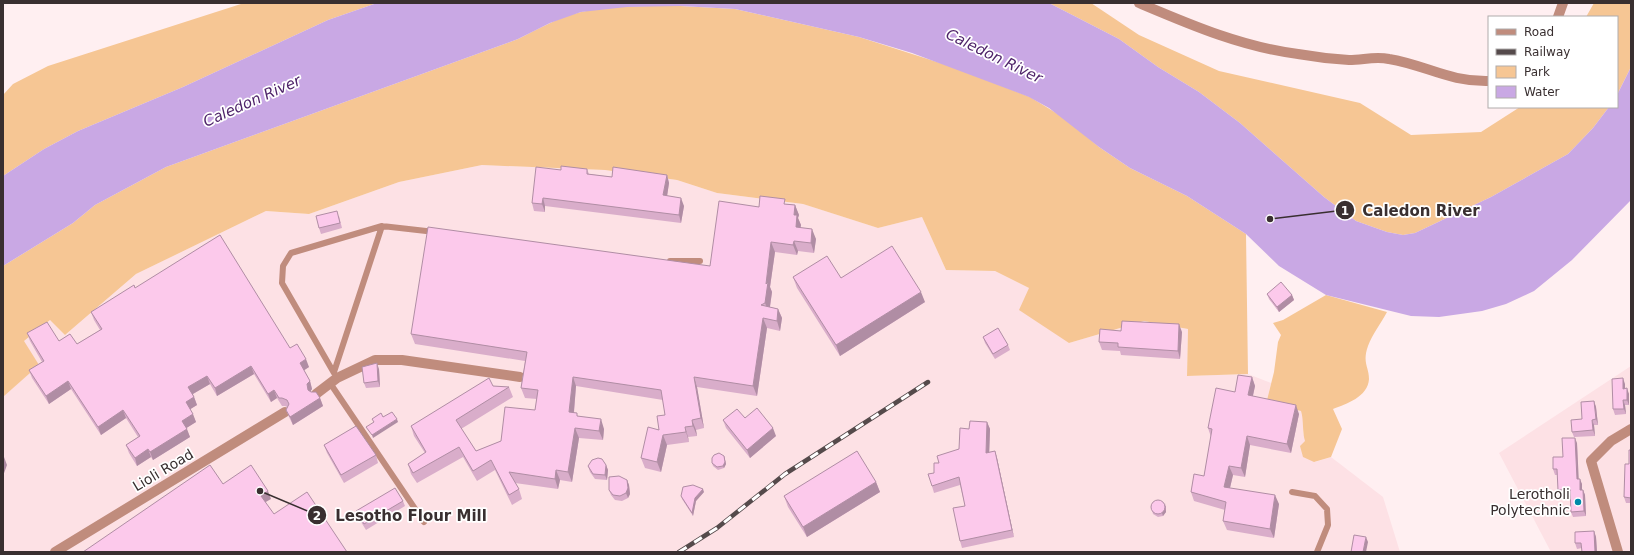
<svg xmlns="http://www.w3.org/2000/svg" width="1634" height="555" font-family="'DejaVu Sans',sans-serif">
<rect width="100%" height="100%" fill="#ffeff1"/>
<path fill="#fde1e5" d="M482,165L605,170L677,180L717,193L803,204L878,228L922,217L946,270L995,271L1029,288L1069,343L1144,321L1188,329L1187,376L1248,374L1271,383L1267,400L1271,404L1301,411L1303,419V433L1315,462L1331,457L1383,497L1400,552H3V397L38,365L23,342L50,320L65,335L136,274L266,211L309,214L399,182Z
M1631,366V552H1551L1499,453Z"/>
<path fill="#f6c694" d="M244,3H377L328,20L183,87L78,131L44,149L3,176V95L13,84L48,66Z
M1049,3H1091L1139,35L1219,71L1360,103L1411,135L1481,132L1520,107H1609L1593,128L1568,154L1491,197L1415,233L1403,235L1387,232L1356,221L1324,197L1240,123L1199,92L1158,67L1119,39Z
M1594,3H1631V67L1617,95V17H1586Z
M680,6L735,9L859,37L959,69L1030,97L1066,119L1099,147L1130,168L1187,196L1246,234L1248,374L1187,376L1188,329L1144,321L1069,343L1019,310L1029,288L995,271L946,270L922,217L878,228L803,204L717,193L677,180L605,170L482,165L399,182L309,214L266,211L136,274L65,335L50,320L24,341L39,365L3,397V266L73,223L95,205L166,167L518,39C538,29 559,17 581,12C613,5 648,6 680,6Z
M1326,295L1387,312C1381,323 1372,335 1368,346C1362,363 1369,367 1369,379C1368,397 1346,404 1333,409L1342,429L1331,457L1314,462L1303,457L1300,446L1305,441C1302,431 1304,421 1301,411L1271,404L1267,400L1274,372L1278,342L1281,335L1273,323L1283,320Z"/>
<path fill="#c9a8e4" d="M377,3H1049L1119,39L1158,67L1199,92L1240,123L1324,197L1356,221L1387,232L1403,235L1415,233L1491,197L1568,154L1593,128L1609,107H1617V95L1631,67V200L1572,260L1534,291L1506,304L1482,311L1439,317L1411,316L1326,295L1279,266L1246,234L1187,196L1130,168L1099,147L1049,108L1029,97L912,53L859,37L735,9L680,6L627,7L581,12L550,23L518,39L166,167L95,205L73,223L3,266V176L44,149L78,131L183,87L328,20Z"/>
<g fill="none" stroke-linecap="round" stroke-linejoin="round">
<path stroke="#c08c7d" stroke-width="6" d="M670,261H700
M334,372L382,226L435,232
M334,373L282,283L283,266L291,253L382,226
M330,383L424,522
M1292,492L1315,496L1327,509L1328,525L1317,552"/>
<path stroke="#c08c7d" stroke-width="10" d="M1139,3C1191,25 1242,47 1298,54C1315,57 1332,59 1349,60C1363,60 1375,56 1389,59C1426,65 1449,82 1489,81
M1558,17L1563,3
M316,394L337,378L375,360H402L520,377
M55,552L285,412
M1618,552L1591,461L1611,441L1631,429"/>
<g stroke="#554a4b" stroke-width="4.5">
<path id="rail" d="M679,552L717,528L785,474L928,382"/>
</g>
<use href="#rail" stroke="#fff" stroke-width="3" stroke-dasharray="9" stroke-linecap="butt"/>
</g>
<path fill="#d9adca" d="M587,169L589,174L612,177L667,175L669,183L667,196L684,206L681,223L545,206V212L534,211L532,203L561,170Z
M787,204L795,205L799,215L798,218L801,225L800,228L816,239L814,253L798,251L797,255L775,252L770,287L772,292L770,307L778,309L782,318L780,331L767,328L757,396L697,387L704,428L696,430L697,436L688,437L689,442L667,445L661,472L645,468L641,458L659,430L665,415L663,400L576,386L574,413L579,417L604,429L603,440L579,438L572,482L560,480L558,489L515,483L519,489L522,499L512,505L495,470L477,481L463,457L417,483L411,474L408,464L425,453L414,436L411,426L493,386L509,387L513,397L461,429L476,451L501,441L535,410L537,399L525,398L521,388L525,361L415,344L411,334L710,266L759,207Z
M339,216L342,228L321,234L319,228Z
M793,277L841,278L925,302L840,356L797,288Z
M135,288L290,348L309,367L304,370L310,381L312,389L310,392L320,398L323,406L293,425L289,417L286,410L287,407L285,406H282L277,398L271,402L254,374L217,396L210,384L193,394L197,405L190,409L196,422L186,428L190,437L153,460L151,457L137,466L129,453L126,445L138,437L126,418L101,435L71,389L49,404L32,378L29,370L42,362L30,341L27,333L59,341L77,344L100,330L94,320L91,312Z
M1267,294L1292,295L1294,300L1279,312L1269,299Z
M1121,331L1182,332L1180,359L1121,355L1120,351L1102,350L1099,342Z
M983,337L1008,345L1010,350L995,359L985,343Z
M379,369L380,387L366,388L364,383Z
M1252,377L1255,386L1253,396L1299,414L1291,453L1250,445L1245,477L1233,475L1230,488L1279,504L1274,538L1227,530L1223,521L1225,510L1194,501L1191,492L1204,476L1211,437L1208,428L1235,392Z
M1625,384V388L1629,394V405H1625L1626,414L1615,415L1613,409Z
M1594,401L1596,407L1598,425H1594L1595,436L1574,437L1572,432L1582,419Z
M723,420L776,436L750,458L726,428Z
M987,422L990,429L989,452L995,451L997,458L1014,537L962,548L960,541L965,506L960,485L934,493L932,486L934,473L939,463L959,449L969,429Z
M1577,443L1578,479L1582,484V490H1583L1585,495L1586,516L1573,517L1571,512L1570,495H1560L1558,490V475H1555L1553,469L1563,457Z
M324,445L376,455L378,463L344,483L327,453Z
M1631,450V503H1626L1624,497Z
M724,456L726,464L724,468L718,470L713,466L712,463Z
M606,465L608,470L607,480L595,479L590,472L588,466Z
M627,480L629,485L630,494L628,498L622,501L615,500L611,495L609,490Z
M876,482L880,492L807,537L788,507L784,496Z
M704,492L696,501L693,516L682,499L681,496Z
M403,501L405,506L366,530L358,517L356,511Z
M1151,506H1166V512L1163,516L1158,517L1153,514Z
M1594,531L1596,537L1597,552H1582V548L1577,549L1575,543Z"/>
<path fill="#b08da4" d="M667,175L669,183L666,203L663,195Z
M543,198L545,206V212L542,204Z
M681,198L684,206L681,223L679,215Z
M795,205L799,215L798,218L801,225L799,237L796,227L794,215Z
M812,229L816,239L814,253L811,243Z
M794,241L798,251L797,255L793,245Z
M771,242L775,252L770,287L772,292L769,313L765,303L766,284Z
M921,292L925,302L840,356L836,345Z
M1292,295L1294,300L1279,312L1277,307Z
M778,309L782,318L780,331L777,321Z
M763,318L767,328L757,396L753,386Z
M1179,324L1182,332L1180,359L1178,351Z
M306,359L309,367L303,371L300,363Z
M377,363L379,369L380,387L378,381Z
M251,366L254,374L217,396L215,388Z
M207,376L210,384L191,395L188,387Z
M573,377L576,386L573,422L569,412Z
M694,377L697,387L704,428L701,418Z
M1252,377L1255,386L1251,404L1248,395Z
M1623,378L1625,384V394L1623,389Z
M68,381L71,389L49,404L46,396Z
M310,381L312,389L310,392L308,390L307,384Z
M1627,388L1629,394V405L1627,400Z
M274,390L277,398L271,402L268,394Z
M194,397L197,405L189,410L186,402Z
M320,398L323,406L293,425L290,417Z
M1623,400L1625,405L1626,414L1624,409Z
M1594,401L1596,407L1598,425L1596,419Z
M1296,405L1299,414L1291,453L1287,444Z
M123,410L126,418L101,435L98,427Z
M193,414L196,422L185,429L182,421Z
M397,419L398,422L373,438L372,435Z
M601,419L604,429L603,440L599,431Z
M692,420L696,430L697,436L693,426Z
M1592,420L1594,425L1595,436L1593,430Z
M987,422L990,429L989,460L986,453Z
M685,427L688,437L689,442L686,432Z
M575,428L579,438L572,482L568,472Z
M773,428L776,436L750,458L747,450Z
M187,429L190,437L153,460L150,452Z
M663,435L667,445L661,472L657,462Z
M1247,436L1250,445L1245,477L1241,468Z
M1575,438L1577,443L1579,484L1577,479Z
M148,449L151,457L137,466L135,458Z
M995,451L997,458L1014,537L1012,530Z
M724,456L726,464L724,468L723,466Z
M4,457L7,465L3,476V460Z
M606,465L608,470L607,480L605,475Z
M1229,466L1233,475L1228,496L1224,487Z
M556,470L560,480L558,489L555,479Z
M1580,479L1582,484V495L1580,490Z
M627,480L629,485L630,494L628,498L626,493Z
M876,482L880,492L807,537L803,527Z
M703,489L704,492L696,501L693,516L692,513L695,498Z
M1583,490L1585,495L1586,516L1584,511Z
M268,491L271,499L264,503L261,496Z
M1275,495L1279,504L1274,538L1270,529Z
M1165,503L1166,512L1163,516L1162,513Z
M1594,531L1596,537L1597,552H1595Z
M1366,537L1368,542L1366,552H1363Z"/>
<path fill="#fcc9eb" stroke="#b08da4" d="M561,166L587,169V174L612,177L613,167L667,175L663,195L681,198L679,215L543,198L542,204L532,203L536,167L561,170Z
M760,196L785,199L784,204L795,205L794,215H797L796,227L812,229L811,243L794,241L793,245L771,242L766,284L768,282L765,303L761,305L778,309L777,321L763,318L753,386L694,377L701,418L692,420L693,426L685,427L686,432L663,435L657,462L641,458L648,427L659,430L657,416L665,415L661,390L573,377L569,412L577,413V416L601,419L599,431L575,428L568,472L556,470L555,479L509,472L519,489L509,495L491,460L473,471L459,447L413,473L408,464L426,452L411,426L489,378L493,386L509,387L456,420L476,451L501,441L505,407L535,410L538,390L521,388L527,352L411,334L428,227L710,266L719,201L759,207Z
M337,211L340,223L319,228L316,216Z
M220,235L290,348L297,344L306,359L300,363L310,381L307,384L308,390L311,392H316L320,398L290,417L286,410L289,404L287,400L282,398H279L274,390L268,394L251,366L215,388L207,376L188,387L194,397L186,402L193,414L182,421L187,429L150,452L148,449L135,458L126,445L140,436L123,410L98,427L68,381L46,396L29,370L44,361L27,333L47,322L59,341L70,334L77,344L102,329L91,312L134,285L135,288Z
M892,246L921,292L836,345L793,277L827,256L841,278Z
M1281,282L1292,295L1277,307L1267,294Z
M1122,321L1179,324L1178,351L1118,347V343L1099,342L1100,329L1121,331Z
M998,328L1008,345L993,354L983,337Z
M377,363L378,381L364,383L362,367Z
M1238,375L1252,377L1248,395L1296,405L1287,444L1247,436L1241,468L1229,466L1224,487L1275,495L1270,529L1223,521L1226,502L1191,492L1194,474L1204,476L1212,429L1208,428L1216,388L1235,392Z
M1623,378V389L1627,388V400H1623L1624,409H1613L1612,379Z
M1594,401L1596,419L1592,420L1593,430L1572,432L1571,420L1582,419L1581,402Z
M757,408L773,428L747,450L723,420L737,409L745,418Z
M392,412L397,419L372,435L366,427L374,422L372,419L381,413L383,417Z
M970,421L987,422L986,453L995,451L1012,530L960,541L953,508L965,506L959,477L932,486L928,474L934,473V463H939L937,456L959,449L960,428L969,429Z
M356,426L376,455L341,475L324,445Z
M1562,438H1575L1577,479H1580V490H1583L1584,511L1571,512L1570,489L1558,490L1557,469H1553V457H1563Z
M1629,450H1631V498L1624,497L1625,464H1629Z
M857,451L876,482L803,527L784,496Z
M719,453L724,456L725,462L723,466L717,467L712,463V458L714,455Z
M598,458L602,459L606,465L605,475L593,474L588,466L592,460Z
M210,465L223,484L251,465L268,491L261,496L274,514L307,492L347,552H83Z
M619,476L627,480L628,488L626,493L620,496L613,495L609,490V477Z
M693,485L703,489L695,498L692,513L681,496L683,487Z
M395,488L403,501L364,524L356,511Z
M1151 507a7 7 0 1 1 14 0a7 7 0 1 1-14 0Z
M1594,531L1595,552H1582L1581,543H1575V532Z
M1354,535L1366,537L1363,552H1351Z"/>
<circle fill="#008aa9" stroke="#fff" stroke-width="1.5" cx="1578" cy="502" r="4"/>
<g text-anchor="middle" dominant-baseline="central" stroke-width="3.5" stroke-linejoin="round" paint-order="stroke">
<g font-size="14" fill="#392f30" stroke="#fff">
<text transform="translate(163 470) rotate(-31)">Lioli Road</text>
</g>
<g font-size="14" fill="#392f30" stroke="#fff" text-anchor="end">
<text x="1570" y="494">Lerotholi<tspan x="1570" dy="16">Polytechnic</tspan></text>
</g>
<g font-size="15" font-style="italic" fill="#4f246a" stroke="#fff">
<text transform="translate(994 56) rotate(26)">Caledon River</text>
<text transform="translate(252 101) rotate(-24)">Caledon River</text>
</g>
</g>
<path fill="none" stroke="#392f30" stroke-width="1.5" d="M1270 219L1345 210M260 491L317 515"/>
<g fill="#392f30" stroke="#fff" stroke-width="1.5">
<circle cx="1270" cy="219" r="4"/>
<circle cx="260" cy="491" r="4"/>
<circle cx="1345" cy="210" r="10"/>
<circle cx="317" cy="515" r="10"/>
</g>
<g font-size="12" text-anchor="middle" font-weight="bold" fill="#fff">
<text x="1345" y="215">1</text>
<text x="317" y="520">2</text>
</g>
<g font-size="15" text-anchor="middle" font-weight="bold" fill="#392f30" stroke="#fff" stroke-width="3.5" stroke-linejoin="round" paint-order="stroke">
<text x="1421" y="216">Caledon River</text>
<text x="411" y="521">Lesotho Flour Mill</text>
</g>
<rect width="1634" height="555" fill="none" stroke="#392f30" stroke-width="8"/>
<rect x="1488" y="16" width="130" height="92" fill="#ffffff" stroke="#b0acac"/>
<rect x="1496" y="29" width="20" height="6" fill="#c08c7d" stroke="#b0acac"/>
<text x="1524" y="36" font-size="12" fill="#392f30">Road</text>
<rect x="1496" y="49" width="20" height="6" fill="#554a4b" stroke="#b0acac"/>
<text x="1524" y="56" font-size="12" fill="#392f30">Railway</text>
<rect x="1496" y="66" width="20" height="12" fill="#f6c694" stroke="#b0acac"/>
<text x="1524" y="76" font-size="12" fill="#392f30">Park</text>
<rect x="1496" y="86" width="20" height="12" fill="#c9a8e4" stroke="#b0acac"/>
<text x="1524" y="96" font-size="12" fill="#392f30">Water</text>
</svg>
